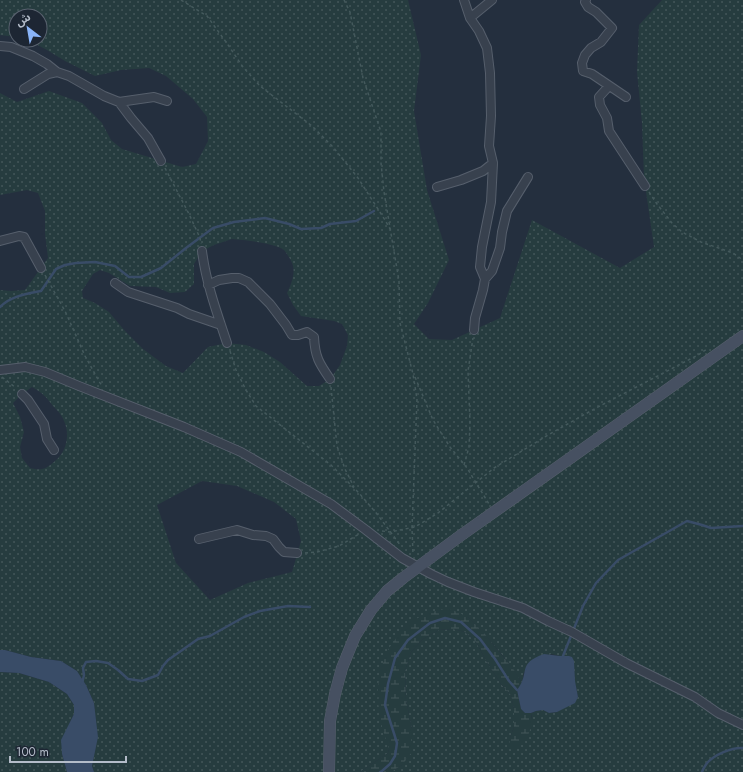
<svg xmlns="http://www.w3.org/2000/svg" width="743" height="772" font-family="Jost,'Noto Sans Arabic',sans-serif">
<defs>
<pattern id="grass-dots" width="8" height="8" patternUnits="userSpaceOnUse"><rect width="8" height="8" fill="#263c3f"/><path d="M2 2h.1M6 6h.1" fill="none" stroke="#435659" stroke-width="1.8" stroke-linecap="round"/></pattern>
<pattern id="wetland-marsh" width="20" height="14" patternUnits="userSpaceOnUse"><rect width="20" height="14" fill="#263c3f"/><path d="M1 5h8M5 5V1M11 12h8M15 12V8" fill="none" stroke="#435659"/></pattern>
</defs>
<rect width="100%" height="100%" fill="#242f3e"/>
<path fill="url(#grass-dots)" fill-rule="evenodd" d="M0,0H408L421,55L414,111L427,190L449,260L428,303L414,324L429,339L452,340L500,318L532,220L620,268L654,247L644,178L642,123L637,72L639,25L662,0H743V772H391L402,765L412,729L406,700L405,671L411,652L423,639L439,630L453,629L465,632L476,642L488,664L501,684L511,695L514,709V727L510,738L532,718L531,713L536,711L543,710L549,713L557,712L578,697L569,656H560L551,654L524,672L522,683C507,659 488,637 468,617L404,627L389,749L388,753L360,772H94L92,766L94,755L95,719L94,703L86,685L77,671L61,661L31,657L5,650H0V290L11,291L25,290L48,258L45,234V211L38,193L27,190L0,195V93L17,102L49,91L82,103L102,123L111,140L122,149L182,167L196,164L208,141L207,117L193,99L166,76L149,68L121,70L95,76L65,61L47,50L28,40H40V16H16V37L0,35ZM232,239C244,240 275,243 284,250C287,254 292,261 293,266C295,275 291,285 287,293L293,305L301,316L334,321L342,324L348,335L347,346L340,365L330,379L319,386H307L280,362L264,352L246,345L227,343L208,347L183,373L166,366L143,349L125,331L109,312L95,303L83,298L82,291L93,274L100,270L109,273L130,286L156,287L170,293L185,292L194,284V264L202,251L214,245ZM32,387C43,393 46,397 53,406C57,410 62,415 64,421C70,434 67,451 55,461C46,469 42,471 30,468L22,458L20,447L24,432L20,417L13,403L22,394ZM202,481L237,486L274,502L296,519L301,541L292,572L248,583L210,600L176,563L157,505Z
M0,672L19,673L49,682L67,694L74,705V714L70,722L62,754L67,772H0Z"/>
<path fill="url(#wetland-marsh)" d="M448,608L468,617L484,633L514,670L522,683L517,690L521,709L525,713H531C534,729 526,744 512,751L509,747L510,738L514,727V709L511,695L501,684L488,664L476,642L465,632L453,629L439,630L423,639L411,652L405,671L406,700L412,729V752L402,765L391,772H360L388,753L389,749L382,727L377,696L380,672L387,651L404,627L424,614Z"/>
<path fill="#394c67" d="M0,650H5L31,657L61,661L77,671L86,685L94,703L98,737L92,766L94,772H67L62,754L61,740L74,714V705L67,694L49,682L19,673L0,672Z
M544,654L560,656H569L572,657L574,661L575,681L578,697L575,703L557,712L549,713L543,710L536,711L531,713H525L521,709L517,690C531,672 516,664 544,654Z"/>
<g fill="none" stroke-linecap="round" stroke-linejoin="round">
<path stroke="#394c67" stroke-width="2.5" d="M0,307C11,296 26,294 41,291L56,269L65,265L76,263L95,262L115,266L129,277H141L161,268L186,248L213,228L234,222L265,218L289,224L301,229L321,228L330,224L356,221L374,211
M563,656L583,606L596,583L618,560L687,521L702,525L711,528L743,526
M82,684L84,675L83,668L86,662L96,661L108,663L118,670L128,679L142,681L158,675L163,666L168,660L198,639L210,636L244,617L260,611L288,606L310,607
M380,772L382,771L390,764L395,756L397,743L385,705L388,684L395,658L408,640L430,623L445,618L461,622L480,639L495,659L509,681L517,690
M702,772C703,769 705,766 707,763C714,755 732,747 743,748"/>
<g stroke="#565f6c" stroke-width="10">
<path id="minor" d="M464,0L470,18L479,31L487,48L490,73L491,116L489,146L493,163L491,202L482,247L480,267L485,279
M586,0L585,2L588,7L596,12L612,28L601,42L591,48L585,55L582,63L583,71L592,74L626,97
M470,18L492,0
M0,46L11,47L33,56L47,64L57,72L69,76L104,96L119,102L131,118L148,138L161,161
M609,86L599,97L600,105L607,118L609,131L645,186
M24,89L48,74L57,72
M119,102L154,97L167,101
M437,187L461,180L483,171L493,163
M0,241L19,236L24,237L41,268
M202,251C206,283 217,313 227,343
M115,283L128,292L177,308L189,314L221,325
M208,285L219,280L232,278H239L248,282L270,304L286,325L292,335H298L307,332L314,337C315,357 319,363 330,379
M474,330L475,318L483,290L485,279L492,271L500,248L502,232L507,211L528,177
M0,370L25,367L45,372L79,386L184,427L241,452L331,504L366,530L402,558L431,574L448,582L474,592L523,608L548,621L572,632L626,663L695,697L718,713L743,725
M22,394L28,400L44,424L47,439L54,450
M199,539L237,530L253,535L266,536L273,539L279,547L284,552L297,553"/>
</g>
<g stroke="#565f6c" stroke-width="12">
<path id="secondary" d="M329,772L330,721L335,694L342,668L355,636L371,610L387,591L403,578L460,536L743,336"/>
</g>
<path stroke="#44595c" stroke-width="1.5" stroke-dasharray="3 3" stroke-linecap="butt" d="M181,0L207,16L226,42L243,67L260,86L312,126L333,147L358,178L385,220L390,229
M344,0L350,12L363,78L381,132V163L384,192L399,281L400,323L413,374L417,399L412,528L413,555
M165,168L189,214L200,238L201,244
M649,192L657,204L672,223L682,232L701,242L733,253L743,260
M45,275L66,313L85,356L100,383L103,386
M230,351L236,370L246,390L256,406L331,465L359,493L377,514L401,546
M2,377L16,388
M415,377L433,420L450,447L467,468L489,504
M331,387L337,446L345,469L354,487
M464,465L469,447L470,423L468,371L473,338
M382,531L390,532L415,527L438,513L494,468L548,435L596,408L698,355L707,349
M305,553L317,552L339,546L359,534"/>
<use href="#minor" stroke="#38414e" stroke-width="8"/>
<use href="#secondary" stroke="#465061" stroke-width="11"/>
</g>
<g transform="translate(28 28) rotate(329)"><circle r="19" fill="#1d2633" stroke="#59626f"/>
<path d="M0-3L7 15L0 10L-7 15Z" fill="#8ab4f8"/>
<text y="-6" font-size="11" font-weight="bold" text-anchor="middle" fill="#b4bcc9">ش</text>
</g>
<path d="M10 756v6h116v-6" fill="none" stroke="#b4bcc9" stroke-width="2"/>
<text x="16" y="756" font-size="12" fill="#b4bcc9" stroke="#1d2633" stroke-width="3" paint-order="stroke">100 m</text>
</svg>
